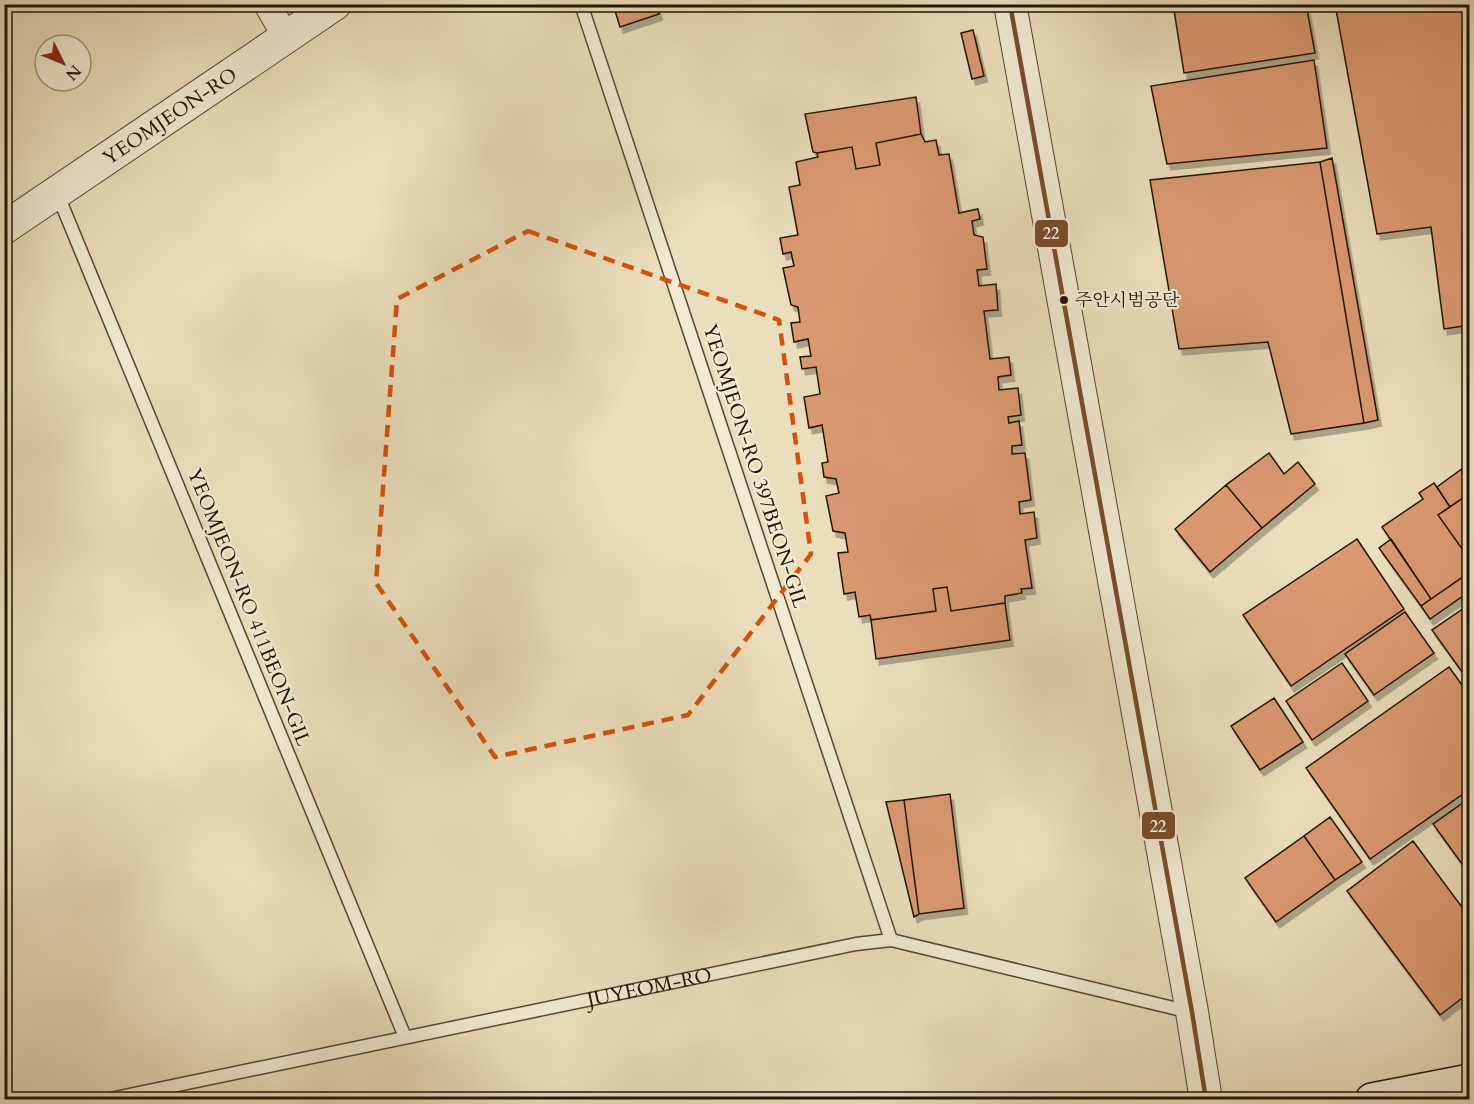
<svg xmlns="http://www.w3.org/2000/svg" width="1474" height="1104" font-family="Cardo,'Noto Serif KR',serif">
<defs>
<filter id="shadow"><feDropShadow dx="3.5" dy="6" stdDeviation="0" flood-color="#0004"/></filter>
</defs>
<rect width="100%" height="100%" fill="#ebdebc"/>
<filter id="stains"><feTurbulence type="fractalNoise" baseFrequency=".00333" numOctaves="4"/><feColorMatrix values="0 0 0 0 .2 0 0 0 0 .09 0 0 0 0 .02 0 0 0 .5 -.17"/></filter>
<radialGradient id="worn" r=".72"><stop offset=".6" stop-color="#630" stop-opacity="0"/><stop offset="1" stop-color="#630" stop-opacity=".3"/></radialGradient>
<path fill="#da9871" stroke="#211406" stroke-width="1.5" filter="url(#shadow)" d="M613,4H656L659,14L620,27Z
M1173,4H1306L1315,53L1184,73Z
M1335,4H1470V325L1444,329L1431,227L1377,234Z
M973,30L984,76L972,79L961,33Z
M1314,60L1327,148L1167,164L1151,86Z
M916,97L921,134L876,143L880,165L856,169L852,147L817,153L813,152L805,114Z
M921,134L925,142L936,140L939,155L949,154L959,213L978,209L980,219L972,221L974,235L983,237L987,269L977,270L979,286L996,284L998,310L984,311L990,359L1009,357L1011,375L998,377L999,390L1018,388L1021,415L1008,417L1009,423L1019,421L1022,445L1012,446V454L1025,453L1031,500L1019,502L1020,514L1034,512L1037,538L1025,540L1032,588L1021,589L1022,593L1005,596V603L951,611L947,587L933,589L936,611L871,620L870,615L859,617L855,592L844,594L838,553L848,552L845,533L833,531L826,496L839,493L836,479L824,477L822,463L828,462L822,425L809,428L804,397L820,394L816,367L802,369L800,357L811,356L808,339L794,342L791,323L800,322L798,307L791,305L783,268L794,266L791,252L783,254L780,238L798,235L789,187L800,185L796,162L818,157L817,153L852,147L856,169L880,165L876,143Z
M1332,158L1378,420L1364,423L1320,162Z
M1320,162L1364,423L1291,434L1268,342L1179,349L1150,180Z
M1269,453L1284,474L1298,462L1315,484L1262,528L1226,485Z
M1470,463V493L1450,507L1437,487Z
M1434,483L1450,507L1438,515L1470,560V572L1431,599L1382,527L1423,499L1419,493Z
M1226,485L1262,528L1210,572L1175,529Z
M1470,493V560L1438,515Z
M1357,539L1404,609L1291,686L1243,615Z
M1391,539L1431,599L1421,606L1379,548Z
M1470,572V591L1430,619L1421,606Z
M947,587L951,611L1005,603L1010,640L876,659L871,620L936,611L933,589Z
M1470,604V683L1432,630Z
M1405,612L1434,653L1374,695L1345,654Z
M1342,663L1368,701L1312,740L1286,701Z
M1449,667L1470,696V789L1370,859L1306,768Z
M1274,698L1303,742L1260,770L1231,726Z
M950,794L964,908L919,914L904,800Z
M1470,798V875L1433,824Z
M904,800L919,914L914,917L886,802Z
M1330,817L1362,862L1335,880L1304,836Z
M1304,836L1335,880L1276,922L1245,878Z
M1413,841L1470,918V992L1440,1015L1347,891Z"/>
<g fill="none" stroke-linecap="round" stroke-linejoin="round">
<g stroke="#544634" stroke-width="15">
<g id="service">
<path d="M581,4L891,940"/>
<path d="M57,193L405,1037"/>
<path id="s1" d="M105,1100L856,944L891,940L1190,1012"/>
</g>
</g>
<g stroke="#544634" stroke-width="28">
<path id="minor" d="M267,4L286,37"/>
</g>
<g stroke="#544634" stroke-width="34">
<g id="tertiary">
<path d="M1010,4L1192,1012L1206,1100"/>
<path id="s2" d="M4,228L335,4"/>
</g>
</g>
<g stroke="#211406" stroke-width="36">
<path id="secondary" d="M1372,1100L1470,1081"/>
</g>
<use href="#service" stroke="#f2ead3" stroke-width="12"/>
<use href="#minor" stroke="#f2ead3" stroke-width="26"/>
<use href="#tertiary" stroke="#f2ead3" stroke-width="32"/>
<use href="#secondary" stroke="#f2ead3" stroke-width="33"/>
<g stroke="#f2ead3" stroke-width="9">
<path id="bus-1" d="M1010,4L1192,1012L1206,1100"/>
</g>
<use href="#bus-1" stroke="#7a4b2a" stroke-width="4.5"/>
</g>
<path fill="none" stroke="#d4520b" stroke-width="4.5" stroke-dasharray="12 8" stroke-linejoin="round" d="M528,231L779,320L811,554L688,715L495,757L376,583L397,299Z"/>
<circle fill="#211406" stroke="#f2ead3" stroke-width="2" cx="1064" cy="300" r="5"/>
<g text-anchor="middle" dominant-baseline="central" stroke-width="4.5" stroke-linejoin="round" paint-order="stroke">
<g font-size="18" fill="#211406" stroke="#f2ead3" text-anchor="start">
<text x="1075" y="300">주안시범공단</text>
</g>
<g font-size="20" fill="#211406" stroke="#f2ead3">
<text stroke="none"><textPath href="#s2" startOffset="200">YEOMJEON-RO</textPath></text>
<text transform="translate(755 466) rotate(72)">YEOMJEON-RO 397BEON-GIL</text>
<text transform="translate(249 607) rotate(68)">YEOMJEON-RO 411BEON-GIL</text>
<text stroke="none"><textPath href="#s1" startOffset="556">JUYEOM-RO</textPath></text>
</g>
</g>
<g stroke="#f2ead3" stroke-width="2">
<rect x="1034" y="219" width="35" height="29" rx="6" fill="#7a4b2a"/>
<rect x="1141" y="811" width="35" height="29" rx="6" fill="#7a4b2a"/>
</g>
<g font-size="16" text-anchor="middle" font-weight="bold" fill="#fff">
<text x="1051" y="239">22</text>
<text x="1158" y="832">22</text>
</g>
<rect width="1474" height="1104" fill="none" stroke="#ebdebc" stroke-width="24"/>
<rect x="6" y="6" width="1462" height="1092" fill="none" stroke="#211406" stroke-width="3"/>
<rect x="12" y="12" width="1450" height="1080" fill="none" stroke="#211406" stroke-width="1.5"/>
<g transform="translate(63 63) rotate(133)"><circle r="28" fill="#f2ead3" stroke="#9e9481" stroke-width="1.5"/>
<path d="M0-4.5L10 22L0 15L-10 22Z" fill="#8f2418"/>
<text y="-9" font-size="16" font-weight="bold" text-anchor="middle" fill="#211406">N</text>
</g>
<rect width="100%" height="100%" filter="url(#stains)"/>
<rect width="100%" height="100%" fill="url(#worn)"/>
</svg>
